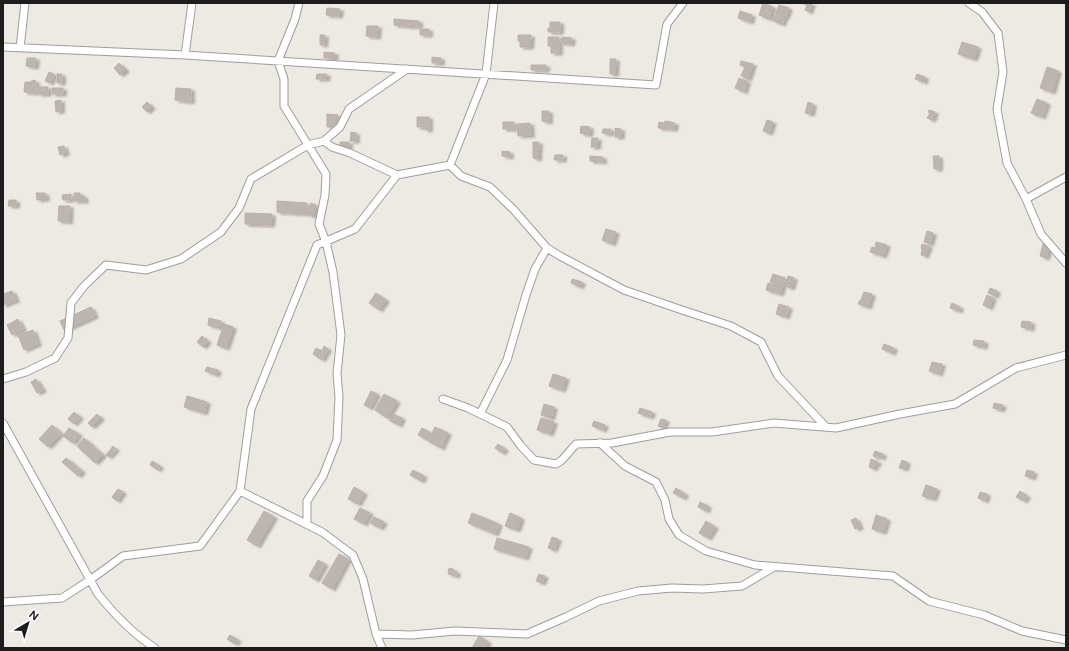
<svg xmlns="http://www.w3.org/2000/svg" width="1069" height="651" font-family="Figtree,sans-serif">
<defs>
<filter id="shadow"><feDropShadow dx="3.5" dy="2" stdDeviation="1" flood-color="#0004"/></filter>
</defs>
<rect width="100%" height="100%" fill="#edeae4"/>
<path fill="#bdb5b1" stroke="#bdb0a8" filter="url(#shadow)" d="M763,3L773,7L769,19L759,15Z
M805,3L812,4L809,12L805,10L807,5L804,4Z
M779,5L789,8L786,17L785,16L782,24L773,21Z
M327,8L340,9L339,16L326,15Z
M740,11L752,15L750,22L738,18Z
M394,19L419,21V27L394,25Z
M550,22H560V32H548V28H550Z
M367,26H378L377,37L366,36Z
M420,29H429V35H420Z
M320,35H325L324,45H320Z
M518,35H531L530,47H520V41H518Z
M548,37H559V53H551V46H548Z
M562,37L572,38L571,44L561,43Z
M962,42L978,47L974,59L958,54Z
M324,52L335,53L334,58H324Z
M432,57L441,58V63H432Z
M27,58H36L35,67L26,66Z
M610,59H616L615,74H610Z
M741,61L753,64L748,79L741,76L745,67L740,65Z
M119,63L126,70L120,75L114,68Z
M531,65H546V70H531Z
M1047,67L1058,71L1052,92L1040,88Z
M49,72L54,74L50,83L45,81Z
M57,74H62V83H57Z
M317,74H327L326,79H316Z
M917,74L925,77L924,82L915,79Z
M739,78L747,81L744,92L735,88Z
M32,80L36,81V93L24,92L25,82H32Z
M38,87H48V94H38Z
M52,88H63V94H52Z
M176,88L191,89V102L175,100Z
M1037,99L1047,103L1042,117L1031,113Z
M61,100V111L56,112L55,101Z
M147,102L152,107L147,112L142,107Z
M808,102L813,104L811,114L805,113Z
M929,110L935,112L932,120L927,118L930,113L928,112Z
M542,111H549V122L542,121Z
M327,114L338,115V127H327Z
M417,117H429V130H425V127H417Z
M767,120L773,122L769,133L763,131Z
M665,121L675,123L674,129L658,128L659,122L664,123Z
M503,122H514V129H503Z
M530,123L531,135L518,136L517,124Z
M581,126L590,127L589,135L580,133Z
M615,128L621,129V137H615Z
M603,129H611V134L602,133Z
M351,132L356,133V141H350Z
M592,138H598L597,147H591Z
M340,142H349V147H340Z
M533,142H539L538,159L533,158Z
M64,146L66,153L60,155L58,147Z
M502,151L510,152V157L502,156Z
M555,155H563V160H554Z
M590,156L603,157V162L590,161Z
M933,156H939V169H934Z
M36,193H45L46,199L37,200Z
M74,193H80V196H84L85,201H74Z
M71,194V200H63L62,195Z
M9,200H16V206H8Z
M277,201L307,203L306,214L277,212Z
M311,203L316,205L312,216L307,214Z
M59,206H70L69,222L58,221Z
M245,213L272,214L271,225L245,224Z
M606,229L616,232L612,244L602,240Z
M927,231L933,233L930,244L924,242Z
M876,242L887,245L883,256L870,252L872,247L875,248Z
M922,244L929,246L925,256L921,255L922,249L921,248Z
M1043,244L1049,246L1046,258L1040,256Z
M773,274L785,278L782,287L770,282Z
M788,276L794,278L791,288L785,286Z
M572,279L582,282L580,287L571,283Z
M768,283L782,287L780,294L766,290Z
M990,288L997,291L995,296L988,293Z
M12,291L16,300L3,305V294Z
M864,292L872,294L868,307L858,304L860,300H861Z
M376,293L386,300L379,310L369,303Z
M987,295L993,298L989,308L983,305Z
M952,303L960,307L959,311L950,308Z
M779,304L789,307L786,317L776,314Z
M91,307L95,316L64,330L60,321Z
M209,318L221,321L219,328L208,325Z
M18,319L23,329L12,335L7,325Z
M1022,321L1031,322V329L1021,327Z
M224,324L233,327L226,348L217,345Z
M33,330L38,344L24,350L18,335Z
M202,336L208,341L203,347L197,342Z
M974,340L984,341V347L973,345Z
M884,344L894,348L892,353L882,349Z
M324,346L328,349L322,360L313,354L316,348L322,351Z
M932,362L942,364L939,374L929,371Z
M207,367L218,370L216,375L205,371Z
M553,374L566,378L562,390L549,386Z
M36,379L43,390L37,393L31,382Z
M371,391L377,394L370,408L364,405Z
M384,394L397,401L387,418L375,410Z
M187,396L207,402L204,413L184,407Z
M994,403L1003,405L1001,410L993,408Z
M544,404L554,407L551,418L541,415Z
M640,408L652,412L650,417L638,413Z
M74,412L80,417L74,424L68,419Z
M97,414L101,418L92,427L88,423Z
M393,414L402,418L399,425L390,421Z
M541,418L554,422L550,434L537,430Z
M661,419L666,420L663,428L658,426Z
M594,421L605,425L603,430L592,426Z
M52,425L61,433L48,447L39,439Z
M435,427L448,433L441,448L428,441Z
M69,428L79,434L73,443L63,436Z
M422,428L431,433L427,440L418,435Z
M84,438L103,455L95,463L77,446Z
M498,444L505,449L502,453L495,448Z
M113,446L116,449L109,457L106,455Z
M875,451L883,454L882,458L877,456L876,458L873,456Z
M66,458L82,471L78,476L62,462Z
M871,459L878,462L877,465L875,464L874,469L869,467Z
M902,460L907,462L905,469L899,468Z
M152,461L160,466L158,470L150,465Z
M413,470L424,476L421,481L410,475Z
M1027,470L1034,472L1032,478L1025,476Z
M926,485L937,489L933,499L922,496Z
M354,487L364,493L358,504L348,499Z
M676,488L685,494L683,498L673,493Z
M118,489L123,492L117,501L112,497Z
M1020,491L1027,496L1024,501L1016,497Z
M980,492L987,494L985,501L978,498Z
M700,502L708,506L706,511L698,507Z
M360,508L370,513L364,524L354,519Z
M264,511L274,517L257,546L247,540Z
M472,513L499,524L495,534L468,523Z
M510,513L521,518L517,530L505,526Z
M876,515L887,519L883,532L872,529Z
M374,517L384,522L380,528L370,523Z
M856,518L860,527L855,529L851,520Z
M706,521L715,527L708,538L699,533Z
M552,537L558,539L554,550L548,548Z
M497,538L529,547L525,558L494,549Z
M339,554L348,559L332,589L322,583Z
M318,560L325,564L316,580L309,576Z
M449,568L453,569V570L457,572L456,576L448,574Z
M539,574L545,576L542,583L536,581Z
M230,635L238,640L235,644L227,639Z
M479,636L488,642L485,648H472Z"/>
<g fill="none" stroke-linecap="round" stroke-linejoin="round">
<g stroke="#9e9e9e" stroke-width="9">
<path id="street" d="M299,3L295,19L278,61L284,79V106L326,174L325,195L319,224L326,242L333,272L341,335L337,373L339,397L337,440L323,476L307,501V524
M969,3L982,12L998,33L1003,72L997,109L1007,163L1026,199L1041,234L1066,263
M3,47L185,55L656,85L667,24L683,3
M20,48L25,3
M185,55L192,3
M324,141L332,147L350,153L397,175
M450,165L461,176L490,187L514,210L547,248L560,256L624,290L682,310L731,326L761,342L778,376L826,427
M1026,199L1066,177
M3,379L26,372L55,358L68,338L71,303L84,286L106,265L146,270L181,259L221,232L239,208L251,179L308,145L324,141L340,127L349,109L407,69
M443,399L468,408L507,427L521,446L534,460L556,464L562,460L576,444L612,443L670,432H712L774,423L836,428L900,414L955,404L1016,368L1066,355
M480,414L507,360L526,295L535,269L547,248
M3,423L98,594C114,614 133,634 155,648
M600,443L625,466L656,482L665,500L669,519L679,535L706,551L755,565L893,576L929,601L984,615L1022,631L1066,640
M240,491L322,532L353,555L363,579L376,634L382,648
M3,602L62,598L90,580L123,556L200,546L240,491L251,409L317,245L355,229L397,175L450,165L486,74L494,3
M376,634L412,635L455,631L527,634L566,617L599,601L638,591L672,588L703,589L742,586L774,567"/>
</g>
<use href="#street" stroke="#fff" stroke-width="7"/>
</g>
<rect width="1069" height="651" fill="none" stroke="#1d1d1d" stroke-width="8"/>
<g transform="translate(28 623) rotate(38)" stroke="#ffffff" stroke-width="3" paint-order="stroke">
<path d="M0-3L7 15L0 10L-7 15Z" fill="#1d1d1d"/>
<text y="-6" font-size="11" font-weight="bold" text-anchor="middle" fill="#1d1d1d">N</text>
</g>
</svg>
